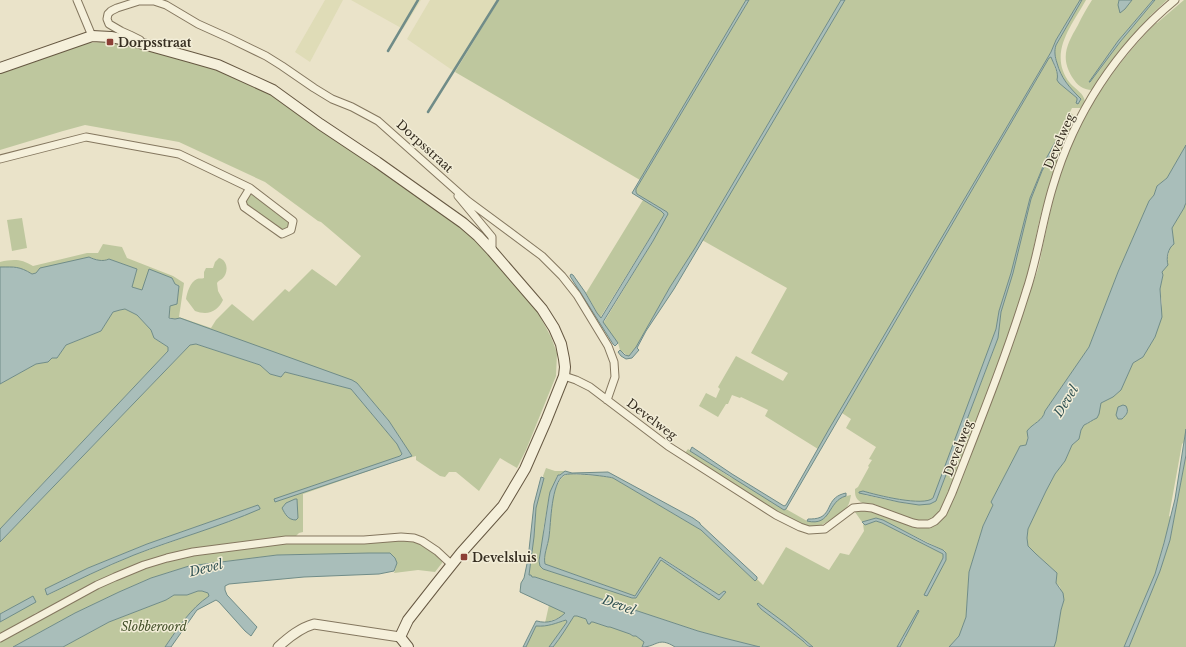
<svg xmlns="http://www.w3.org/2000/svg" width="1186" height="647" font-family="'Libre Baskerville',serif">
<rect width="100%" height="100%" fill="#eae3c9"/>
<path fill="#dfdcb7" d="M325,0H343L310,62L295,52Z
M351,0H421L403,29Z
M430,0H499L455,72L407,39Z"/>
<path fill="#bec79e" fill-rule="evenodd" d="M499,0H746L640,180L455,72Z
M749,0H841L695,248L670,287L636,347L630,356H628L620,350L618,343L603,323L604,322L653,241L667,212L637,194L636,192V189Z
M845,0H1080L1056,40L1051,52L818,449L765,416L768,410L741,397L740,398L732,395L728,404H726L718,417L699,406L706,393L716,398L720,389L718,387L736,356L783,381L788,373L751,353L787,288L702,240Z
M1082,0H1086C1072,25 1047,54 1070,83C1075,89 1084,93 1085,102L1081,108H1072L1070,112L1074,116L1075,121L1060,152L1049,185L1039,222L1028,274L1015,318L951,492C946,501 942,513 934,518C922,526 898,516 887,510C882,508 877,505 873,504C867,503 863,505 858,500C855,497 855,493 855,489L858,487L869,467L868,466L872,460L869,459L876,447L846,428L851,419L842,413L1049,58L1051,57L1057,73L1059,83L1077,98L1078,104L1080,99V98C1069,87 1061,78 1057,63C1055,57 1054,51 1056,45ZM1069,117L1070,118L1042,171L1031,199L1013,273L1001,312L999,329L994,349L936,501C921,510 883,498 865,495L863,492C881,495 914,505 931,500L935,495L996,329L999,311L1011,273L1030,198L1047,157Z
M1092,0H1119L1118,5L1128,4L1132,0H1153L1118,41L1090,82L1120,42L1151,4L1155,0H1167L1150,16V17C1128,39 1110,64 1092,90C1083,90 1077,85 1072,77C1060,57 1067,44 1078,25C1082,16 1087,8 1092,0Z
M1184,0H1186V145L1167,178L1157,186L1154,195L1149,201L1118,272L1089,347L1045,411C1043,421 1038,420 1032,426C1027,431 1028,439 1026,445L1020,446L1018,450L991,502L993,505L983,526L969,572L966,617L959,636L949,647H900L906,637L903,636L897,647H813L785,623L757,604L761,609L803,641L809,647H760L724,638L698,631L535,577H531L529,575L534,537L536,507L544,478L543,476L546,468L555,471H565L560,475L557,476L549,497L543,531V569L632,598H636L661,560L718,599L726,592L724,591L719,595L661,557L635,596L545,564C543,556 548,545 549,537C551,522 550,479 568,474L601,476L613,478L701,530L755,581L757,579L763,585L786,547L829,570L840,553L849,555L864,531L863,524L865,525L876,521L882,523L943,554L944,556L927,596L946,559L945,551L880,519L876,518L862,522L855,512L863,510H871L918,527C930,529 938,524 946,515C976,434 1008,353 1037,272C1040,263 1041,254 1043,245C1047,226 1051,208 1056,189C1073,126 1110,69 1156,23H1157Z
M103,42H119L201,64L235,77L281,99L349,149L439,211L470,236L485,250L535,307L551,337L557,353L556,376L526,450L517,468L500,458L479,491L456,472H449L445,477L440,476L416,460V456L394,462L303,494V532L299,533L295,537C256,539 216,544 177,553L43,613L38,612L34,614V618L0,635V622L36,601L3,612L0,614V542L190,345L196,344L260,365L270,374L281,377L285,372L351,389L397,444L402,454L400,456L275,499L412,456L389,421L357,383L169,317L170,306L177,303L179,286L175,284L142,290L132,287L137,269L109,259C103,262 95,260 89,257L32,274C19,266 15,267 0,267V262C14,259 21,259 33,266L87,253H98L103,244L122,247L127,258L173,276L184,283L179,317L211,328L216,320L232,304L253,321L285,289L289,292L312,269L336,286L361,256L321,222L318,221L265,182L179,142L85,125L63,131L0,150V73L20,64L86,43ZM258,505L239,518L134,555L77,580L48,595L45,589L88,568L147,544Z
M253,194L289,221V227L281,230L246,205L245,201L248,196Z
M643,200L664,213V215L600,318L586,293Z
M1186,203V429L1184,442L1182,444L1169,516L1171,517L1155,574L1124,647H1054L1056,641L1061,610L1064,600L1060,587L1056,583L1057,573L1036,554L1028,546L1027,538L1028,529L1046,491L1055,474L1065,461L1072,445L1079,439L1081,430L1084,425C1092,423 1100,411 1101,403L1113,397L1121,390L1133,363L1143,357L1155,337L1162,304L1160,289L1163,275L1162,272L1166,266L1170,247L1173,239L1172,228L1184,208L1185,204Z
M22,218L27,248L12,251L7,220Z
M219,258C228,260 229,273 222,279C220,280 218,281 217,283L218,291L223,300C220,307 213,313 205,313C202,313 198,312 195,311L186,299C187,293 190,282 197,279C199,278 202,279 204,278V272L206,268H213L215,262Z
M125,309L137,315L151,330L154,338L168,347V351L0,529V384L36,364L48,362L52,358H57L66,345L101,331L113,312L120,310Z
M688,449L730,477L741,482L784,510L786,509L807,521C811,522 813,521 817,521C830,519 829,506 839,499C842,496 847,496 851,495C850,499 850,503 847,507C843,512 820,528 813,528C809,528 803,525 798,524L685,453Z
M1186,455V647H1129L1160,571L1170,540Z
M407,539C421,544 432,549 442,560V563L435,572L418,570L394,573L396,567L390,553L277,555L189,566L151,578L119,592L75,613L13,647H0V639L103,583L143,568L193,554L265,543Z
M198,591H202L208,593L209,596C190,609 178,628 165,647H63L109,622L166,600L174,595H187Z
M549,605L565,613L561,617L545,623Z
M574,616H577L608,627L610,626L630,634L633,636H636L644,642L642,647H553Z
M567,620V622L549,647H526L536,626C548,627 556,623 567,620Z"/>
<path fill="#a9beba" stroke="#708c88" d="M746,0H749L636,189V192L637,194L667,212L668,214L653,241L603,322L618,343L615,346L613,344L570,276L571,274L573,275L585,292L597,313L601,318L664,215V214L661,211L632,193Z
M841,0H845L674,289L646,331L637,348L639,350L632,358L626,359L621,356L618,352L620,350L625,355L629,356L636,347L670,287L695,248Z
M1080,0H1082L1056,45C1054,51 1055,57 1057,63C1061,78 1069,87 1080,98L1081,99L1078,104L1076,103L1077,100V98L1059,83L1057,80C1059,72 1054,65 1051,57L1049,58L786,509L784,510L690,451L692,447L732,474L784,506L786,505L829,429L1051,52L1056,40Z
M1119,0H1132L1125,9L1120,13L1118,5Z
M1153,0H1155L1120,42L1090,82H1089L1118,41Z
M1069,117L1070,118L1042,171L1031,199L1013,273L1001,312L998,338L936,501L930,504L919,505L899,502L859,493V492L863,491C876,495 924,507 933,498L996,329L999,311L1011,273L1030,198L1047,157Z
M1186,145V203L1185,205L1184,208L1172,228L1174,244C1168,248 1166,258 1168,265L1162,272L1163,275L1160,289L1162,317L1155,337L1143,357L1133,363L1121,390L1113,397L1101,403L1099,414L1097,418C1092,420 1089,423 1084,425L1081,430L1079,439L1072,445L1065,461L1055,474L1046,491L1028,529L1027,538L1028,546L1036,554L1057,573L1056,583L1063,593L1064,600L1061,610L1056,641L1054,647H949L959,636L966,617L969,572L983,526L993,505L991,502L1018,450L1020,446L1026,445L1028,438L1027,431C1033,423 1043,421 1045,411L1089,347L1118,272L1149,201L1154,195L1157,186L1167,178Z
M89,257C95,260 103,262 109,259L137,269L132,287L142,290L149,269L172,278L175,284L179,286L177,304L170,306L169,318L175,319L180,318L352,380L357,383L389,421L412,456L275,502L274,499L400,456L402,454L397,444L351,389L285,372L281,377L270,374L260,365L196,344L190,345L0,542V529L168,351V347L154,338L151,330L137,315L125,309L120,310L113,312L101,331L66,345L57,358H52L48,362L36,364L0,384V267C15,267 19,266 32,274L36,273L40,268Z
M1123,405L1126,406C1129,412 1127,414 1122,419H1118L1116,415L1118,407Z
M1186,429V455L1170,540L1160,571L1129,647H1124L1155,574L1164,543L1175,499Z
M565,471L572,473L608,472L693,518L700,523V524L757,577V579L755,581L701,530L613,478C606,476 570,472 564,475C551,483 551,523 549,537C548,545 543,556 545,564L635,596L660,557L719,595L724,591L726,592L719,600L661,560L636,598H632L543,569L540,566L539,561L549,497L550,492L558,475H560Z
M541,477L544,478L536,508L534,537L529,575H531L532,577H535L698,631L724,638L760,647H675C658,636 657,647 642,647L644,642L636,636H633L630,634L610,627H608L593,622H591L590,624H588L586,619L577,616H574C567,627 561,637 553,647H549L567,622L566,620C556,623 548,627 536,626L526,647H523L536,621H537C547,624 557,621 565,613L520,592L521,583L524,578L528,559L534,504Z
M846,493V496C827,501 832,527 807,521L808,519C812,519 817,519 821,517C832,511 827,497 846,493Z
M295,499H297L298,518L296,520C288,520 285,514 282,508L286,503Z
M258,505L260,508V509C219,527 175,539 134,555C104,567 76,581 47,595L45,589L88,568L147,544Z
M876,518L883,520L927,543L943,550L946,553V560L927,596L924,595L943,558V554L882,523L876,521L865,525L862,522Z
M369,553H390L395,558L397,563L394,571L379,574L304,577L229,584L225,586V590L227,595L257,627L251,636L245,631L219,602L216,600L197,610L171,647H165C178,628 190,609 209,596L208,593L202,591H198L187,595H174L166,600L109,622L63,647H13L75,613L119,592L151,578L189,566L277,555Z
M33,596L36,602L0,622V614Z
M758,603L785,623L813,647C808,647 807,645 803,641L761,609L757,604Z
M918,610L919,611L900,647H897Z"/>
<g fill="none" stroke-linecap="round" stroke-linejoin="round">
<path stroke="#708c88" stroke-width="2.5" d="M388,51L418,0
M428,112L498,0"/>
<g stroke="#84775f" stroke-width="9">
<path id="minor" d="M77,0L92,36
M140,40L130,35L121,31L109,24L107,19L108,14L111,11L117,8L139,1H154L166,5L198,24L229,38L266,56L282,66L314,88L332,99L352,107L378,121L468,201L542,256L562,276L577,295L608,346L614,362L615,377L607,400
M0,159L86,137L179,154L250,188L293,221L291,230L282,234L244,207L242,201L250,188
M458,196L492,237V251
M564,376L576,380L590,387L668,446L776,515L800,527L809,530L825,529L853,508L863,507L872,508L913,523L918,524H929L935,521L943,513L952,493C978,426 1005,360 1026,292C1038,257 1042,221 1053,186C1074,114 1117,48 1175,0
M0,638L97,585L115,577L144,565L167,558L193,552L286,540H364L401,537L414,538L422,541L437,551L452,565"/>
</g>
<g stroke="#84775f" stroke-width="11">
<path id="tertiary" d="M278,647C289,637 300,628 314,624L400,637"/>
</g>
<g stroke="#665842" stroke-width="12">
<path id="secondary" d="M0,68L92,36L111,37L136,42L190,57L218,65L273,90L320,124L377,162L463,223L478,236L492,251L542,309L554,328L561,344L564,359L565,367L564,376L546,421L525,469L503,506L461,553L437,583L408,620L400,637L408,647"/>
</g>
<use href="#minor" stroke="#f5f0db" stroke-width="7"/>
<use href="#tertiary" stroke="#f5f0db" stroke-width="9"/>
<use href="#secondary" stroke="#f5f0db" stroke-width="10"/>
</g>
<g fill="#8c3f36" stroke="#f2edd7" stroke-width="1.5">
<rect x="106" y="38" width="8" height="8" rx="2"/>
<rect x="460" y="553" width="8" height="8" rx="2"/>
</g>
<g text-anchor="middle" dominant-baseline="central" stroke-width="3" stroke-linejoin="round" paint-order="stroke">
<g font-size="12" font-weight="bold" fill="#362e21" stroke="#f2edd7" text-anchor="start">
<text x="118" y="42">Dorpsstraat</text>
<text x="472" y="557">Develsluis</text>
</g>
<g font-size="12" fill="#362e21" stroke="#f2edd7">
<text transform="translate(1059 141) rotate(-67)">Develweg</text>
<text transform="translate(425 146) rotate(42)">Dorpsstraat</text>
<text transform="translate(652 419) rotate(37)">Develweg</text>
<text transform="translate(958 448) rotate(-69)">Develweg</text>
</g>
<g font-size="12" font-style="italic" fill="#43502a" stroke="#f2edd7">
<text x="154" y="626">Slobberoord</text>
</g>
<g font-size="13" font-style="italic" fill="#325354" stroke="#f2edd7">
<text transform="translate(1066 401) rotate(-58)">Devel</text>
<text transform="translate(206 568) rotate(-14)">Devel</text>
<text transform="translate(619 605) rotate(20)">Devel</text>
</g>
</g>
</svg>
